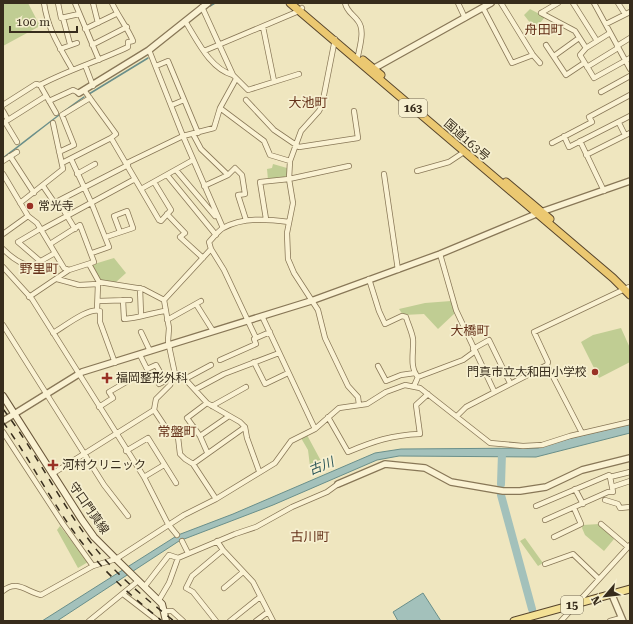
<svg xmlns="http://www.w3.org/2000/svg" width="633" height="624" font-family="'Roboto Serif','Noto Sans JP',serif">
<rect width="100%" height="100%" fill="#efe6bf"/>
<path fill="#c0cd93" d="M3,3H28L40,26L3,46Z
M530,9L545,17L535,29L524,15Z
M273,164L287,168V178L268,180L267,169L272,168Z
M114,258L126,273L115,283L101,282L91,265Z
M451,301L455,313L438,329L424,314L403,315L399,309L425,303Z
M621,328L630,348V362L599,378L581,342L593,335Z
M307,435L321,461L310,466L308,450L301,438Z
M599,524L614,539L604,551L585,535L582,528L583,525Z
M60,526L88,562L78,568L57,530Z
M525,538L543,563L538,566L520,541Z"/>
<path fill="#a3c1bb" stroke="#6a8f8a" d="M630,424V433L536,457L399,456L377,460L273,505L179,541L57,621H42L178,535L233,514L375,453L401,449L538,448L571,438Z
M423,593L441,621H398L393,612Z"/>
<g fill="none" stroke-linecap="round" stroke-linejoin="round">
<path stroke="#6a8f8a" stroke-width="1.5" d="M210,6L215,3
M89,94L148,58
M3,158C30,138 56,116 84,97"/>
<path stroke="#a3c1bb" stroke-width="8" d="M501,484L502,453
M501,495L532,609"/>
<g stroke="#887757" stroke-width="6">
<path id="minor" d="M44,3C48,30 59,46 72,69
M58,3L61,18L79,14
M75,3L99,60
M93,3L98,23
M345,3C347,12 353,14 358,21C365,30 360,45 358,56
M458,3L465,18
M501,3L533,55L540,63
M573,3L597,41
M594,3L630,69
M618,3L625,14
M202,7L233,75L248,90L299,74
M483,8L512,63L533,55
M541,13L575,31L586,48
M541,13L558,3
M63,18L70,44
M185,21C197,40 210,69 233,75
M606,24L630,12
M263,27L274,81
M85,29L116,14
M610,33L586,48L580,55L594,78L630,58
M335,39L322,105L319,111L301,131L290,161L289,179L293,203L287,233L288,259L294,273L318,310L325,338L348,386L358,397L359,405
M92,45L127,27
M546,45L566,75L584,63
M617,46L630,38
M60,49L77,43
M149,50L183,136L223,228
M204,51L299,11L302,8
M554,56L579,38
M85,65L93,86
M156,66L168,61L198,133
M587,67L618,48
M40,85L56,113
M84,90L116,134L111,138
M601,92L630,76
M246,100L274,130L299,147L358,138L354,111
M49,101L73,90L79,93
M3,105L36,84L40,85C68,70 99,61 128,47V42L133,41C127,27 118,16 112,3
M172,105L184,100
M220,108L264,141L270,155L290,161
M3,111L8,120L6,121
M8,120L46,96
M5,122L17,142
M619,123L625,135
M193,134L201,149L228,175
M564,136L569,147L630,116
M580,141L604,191
M552,143L592,122L589,117L630,95
M59,152L74,145L62,115L90,98
M586,155L630,133
M10,156L34,193
M71,159L91,202L109,247L92,253
M3,161L17,152
M62,163L111,138L159,220L161,221L171,210L154,182
M127,163L183,136L214,128L220,108L236,79
M176,170L215,216
M417,171L449,162L464,152
M3,174L28,216L37,223L64,268L69,270L94,262L80,225L50,244
M77,174L95,164
M384,174L398,270
M167,175L216,235
M43,186L54,202L58,201
M204,186L228,175L235,168L242,175L245,194L238,195L246,220
M141,189L193,160
M20,203L63,169L53,123
M167,214L185,233L180,237L203,258
M266,219L260,182L289,179L349,166
M40,229L18,242L40,261
M75,229L58,201L128,165
M41,230L135,179
M3,234L28,216
M106,237L133,228L127,211L114,216L120,232
M3,249C10,256 21,265 32,266L55,253
M211,249L224,270L256,338
M440,254L456,310L494,391
M89,264L99,282
M3,267L32,299L144,477L168,524L177,535
M57,279L79,285L98,284L99,282L143,289L164,300
M369,279L379,311L385,324L402,316L406,317C408,324 412,332 413,339C414,352 409,367 418,377L414,386
M140,288L141,315
M29,297L69,270
M123,300L124,319C138,318 151,313 165,311
M164,300L169,328L168,341L175,374L170,385L156,399L154,410L164,425L178,437L180,454L185,459L193,464L216,499
M164,300L211,249L209,242C213,238 218,231 223,228C243,217 267,219 289,222
M98,301L130,300
M196,304L213,331
M97,310L98,284
M262,316L315,429
M167,320L201,301
M3,325L104,485L128,516
M141,332L150,351
M53,333C64,327 88,307 100,311V322L115,363
M473,349L489,340L510,383
M140,355L147,369L156,365L165,381L159,384
M220,360L256,344L254,339L270,332
M254,362L265,384L288,373
M547,365L582,433
M378,366L386,381L401,375L415,373
M175,374L185,379L207,403L240,422L245,427L247,438L259,471
M418,377L463,360L474,352
M185,379L211,365
M196,389L224,374L279,353
M207,403L187,418L200,436L207,452
M212,406L246,387
M99,407L113,398L109,392L128,381
M457,416L466,407L547,365L548,362L534,332L629,287
M328,417L348,452C374,441 392,435 420,434L416,405L428,394
M3,432L63,524L93,566
M200,436L229,416
M178,437L194,427
M126,451L148,438L176,483
M193,464L245,427
M52,474L154,410
M144,477L164,465
M610,477L630,472
M612,487L630,481
M575,489L583,504
M605,500L618,504L620,508L630,507
M536,506L609,475L610,477L613,492H608L545,520
M601,524L628,547
M554,537L581,524L574,508
M182,541L188,553
M217,541L223,550L253,582L273,621
M545,564L573,554L599,579
M145,586L169,555L178,558
M224,588L243,572
M3,591C17,579 27,592 41,595L93,566L116,559L184,515L216,499L275,463L291,441L315,429L339,408L367,404L386,392L405,385L420,388L490,443L523,446L542,445L570,436L630,422
M123,594L158,621
M159,600L169,583L178,558L235,534L256,527L292,507L327,492L338,484
M165,611H172L183,621
M89,621L138,581
M216,621L193,592L186,588L192,576L223,550
M230,621L260,597
M256,621L268,612
M561,621L630,545
M610,621L621,618"/>
</g>
<g stroke="#887757" stroke-width="8">
<path id="tertiary" d="M371,70L491,3
M79,93L149,50L208,3
M3,421L82,372L311,301L440,254L541,212L630,181
M338,484L385,464L425,468L451,482L503,491H520L546,487L582,470L630,458
M612,595L623,621"/>
</g>
<g stroke="#6a573b" stroke-width="8">
<path id="secondary" d="M3,396L82,520L94,537L116,559L162,604L166,621"/>
</g>
<g stroke="#56442c" stroke-width="9">
<path id="primary" d="M514,621L630,589"/>
</g>
<g stroke="#56442c" stroke-width="9">
<path id="trunk" d="M290,3L613,278L630,295
M363,60L381,75
M506,182L550,219"/>
</g>
<use href="#minor" stroke="#faf2d3" stroke-width="4.5"/>
<use href="#tertiary" stroke="#faf2d3" stroke-width="5.5"/>
<use href="#secondary" stroke="#faf2d3" stroke-width="6"/>
<use href="#primary" stroke="#f4e195" stroke-width="7"/>
<use href="#trunk" stroke="#ebc871" stroke-width="7"/>
<path stroke="#372c1c" stroke-width="1.5" stroke-dasharray="7 7" stroke-linecap="butt" d="M3,409C36,452 59,501 92,544C115,574 145,598 174,621
M3,422C33,463 55,510 87,549C109,577 135,599 162,621"/>
</g>
<g fill="#993125" stroke="#f6efcf" stroke-width="1.5">
<circle cx="30" cy="206" r="4"/>
<circle cx="595" cy="372" r="4"/>
<path d="M105 372h4v4h4v4h-4v4h-4v-4h-4v-4h4z"/>
<path d="M51 459h4v4h4v4h-4v4h-4v-4h-4v-4h4z"/>
</g>
<g text-anchor="middle" dominant-baseline="central" stroke-width="3.5" stroke-linejoin="round" paint-order="stroke">
<g fill="#f6efcf" stroke="#706652" stroke-width="1">
<rect x="399" y="99" width="28" height="18" rx="3"/>
<rect x="561" y="596" width="22" height="18" rx="3"/>
</g>
<g font-size="11" font-weight="bold" fill="#372c1c">
<text x="413" y="108">163</text>
<text x="572" y="605">15</text>
</g>
<g font-size="12" fill="#372c1c" stroke="#f6efcf">
<text transform="translate(467 140) rotate(41)">国道163号</text>
<text transform="translate(89 508) rotate(55)">守口門真線</text>
</g>
<g font-size="12" fill="#372c1c" stroke="#f6efcf" text-anchor="start">
<text x="38" y="206">常光寺</text>
<text x="587" y="372" text-anchor="end">門真市立大和田小学校</text>
<text x="116" y="378">福岡整形外科</text>
<text x="62" y="465">河村クリニック</text>
</g>
<g font-size="13" fill="#65321a" stroke="#f6efcf">
<text x="544" y="29">舟田町</text>
<text x="308" y="102">大池町</text>
<text x="39" y="268">野里町</text>
<text x="470" y="330">大橋町</text>
<text x="177" y="431">常盤町</text>
<text x="310" y="536">古川町</text>
</g>
<g font-size="13" font-style="italic" fill="#2b5658" stroke="#f6efcf">
<text transform="translate(321 466) rotate(-22)">古川</text>
</g>
</g>
<rect width="633" height="624" fill="none" stroke="#372c1c" stroke-width="8"/>
<g transform="translate(605 596) rotate(242)" stroke="#f6efcf" stroke-width="3" paint-order="stroke">
<path d="M0-3L7 15L0 10L-7 15Z" fill="#372c1c"/>
<text y="-6" font-size="11" font-weight="bold" text-anchor="middle" fill="#372c1c">N</text>
</g>
<path d="M10 26v6h67v-6" fill="none" stroke="#372c1c" stroke-width="2"/>
<text x="16" y="26" font-size="12" fill="#372c1c" stroke="#f6efcf" stroke-width="3" paint-order="stroke">100 m</text>
</svg>
